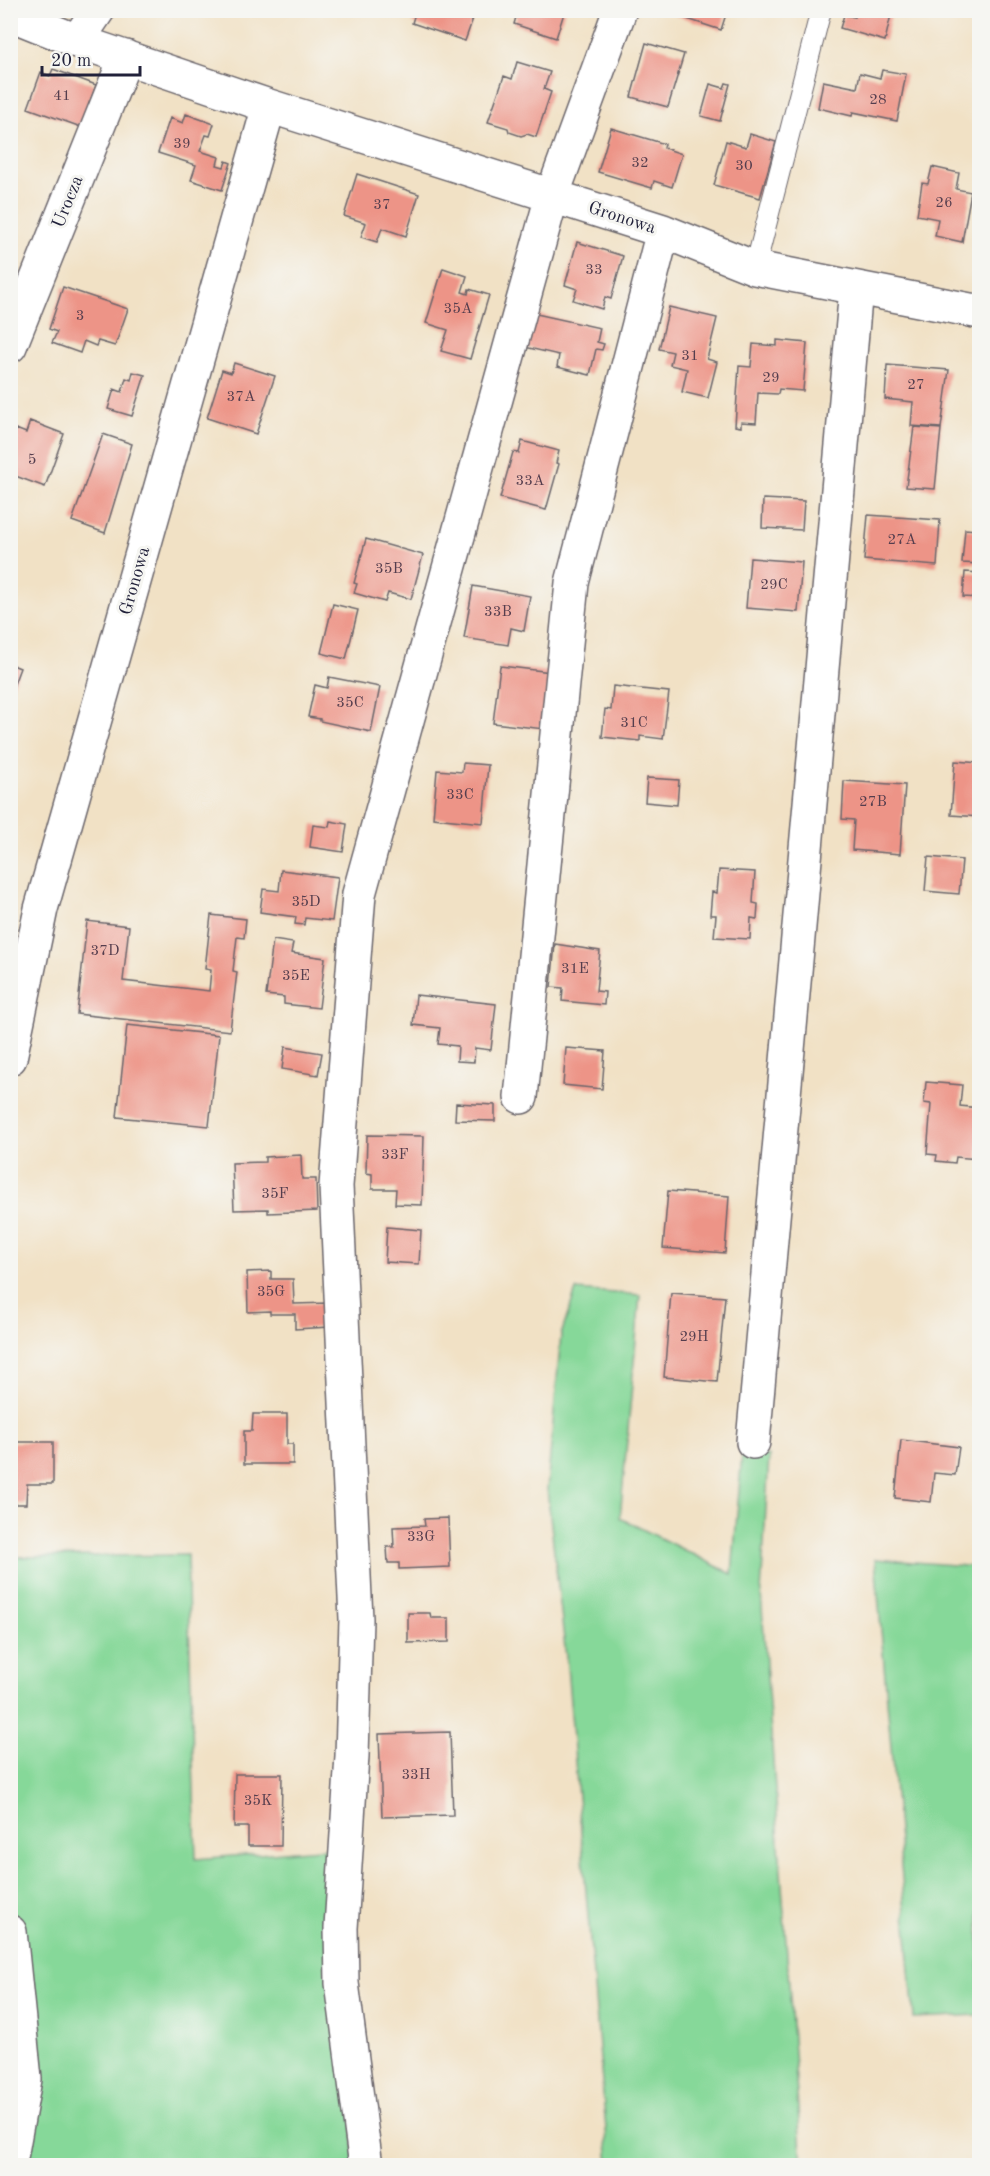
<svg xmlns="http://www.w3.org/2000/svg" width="990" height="2176" font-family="'Old Standard TT',serif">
<rect width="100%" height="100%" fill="#f6f6f2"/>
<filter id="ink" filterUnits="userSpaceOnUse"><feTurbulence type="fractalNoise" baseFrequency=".0167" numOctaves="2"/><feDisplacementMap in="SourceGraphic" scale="12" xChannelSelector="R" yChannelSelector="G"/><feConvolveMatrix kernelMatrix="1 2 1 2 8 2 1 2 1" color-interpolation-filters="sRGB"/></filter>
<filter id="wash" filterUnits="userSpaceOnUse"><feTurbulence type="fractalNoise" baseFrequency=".008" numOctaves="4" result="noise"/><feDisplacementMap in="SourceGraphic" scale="24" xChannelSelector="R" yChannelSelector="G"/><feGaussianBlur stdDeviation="1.35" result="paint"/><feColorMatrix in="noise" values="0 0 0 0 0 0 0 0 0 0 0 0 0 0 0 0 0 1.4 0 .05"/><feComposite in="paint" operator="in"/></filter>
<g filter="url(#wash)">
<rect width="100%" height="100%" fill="#f1e1c5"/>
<path fill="#86d899" stroke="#547d6a" stroke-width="1.5" d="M576,1290L640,1295L620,1518L732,1574L742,1454L769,1456L761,1593L802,2165H609L567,1666L547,1489L561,1335Z
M187,1555L196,1859L332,1848L355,2165L65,2166L24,2154L15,1917L11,1909V1557Z
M875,1559L979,1567V2015L914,2018Z"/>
<g id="blocks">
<path fill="#ed9487" d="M416,10H476L465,41L412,23Z
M518,10H565L556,38L514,24Z
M676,10H726L727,11L721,30L675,15Z
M856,10H892L885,41L840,28L844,15L855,17Z
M646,43L684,54L668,107L631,97Z
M517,62L550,72L544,89L551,92L536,137L527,134L521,136L509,132L508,128L488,122L504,76L512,79Z
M53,69L96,85L81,127L28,108L41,72L50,76Z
M882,70L906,74L897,121L853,112L852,116L818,108L823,81L857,88L860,73L880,78Z
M726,83L730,84L720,121L701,116L710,84L724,88Z
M186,114L214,124L210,136L206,135L200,151L219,157L217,165L224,167L226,161L231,163L222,190L191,180L196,165L158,153L170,118L183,123Z
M611,128L665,144L664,148L682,154L672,187L654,181L652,188L598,172Z
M750,134L776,142L760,198L714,185L726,141L746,147Z
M10,138L18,140L11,160H10Z
M932,167L959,173L956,189L971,192L962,242L935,236L938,219L917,215L922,183L928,184Z
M357,174L419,194L406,236L382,228L377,242L361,237L366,223L344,216Z
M577,242L623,256L611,299L605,297L602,309L573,300L577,289L565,285Z
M443,268L467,276L462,292L468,294L469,289L489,295L470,359L441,351L448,330L426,323Z
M63,287L128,309L115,346L98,341L96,346L84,341L80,353L52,343L57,332L49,329Z
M669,307L717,318L707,359L717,362L708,398L682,392L687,369L670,365L673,352L659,349Z
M523,311L600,328L597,342L604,344L602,350L596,349L590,375L557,367L559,355L516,345Z
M777,340L807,343L803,391L779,389L778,394L758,393L756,423L741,422V427L735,426L739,366L751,367L753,344L777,346Z
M234,363L275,376L256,434L207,418L222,370L231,373Z
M887,365L949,370L941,428L911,426L913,402L885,399Z
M133,372L145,375L132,416L108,409L114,389L122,392L126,378L131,380Z
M30,421L64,434L45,487L10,474V446L16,429L26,433Z
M914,427L941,429L935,489L906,487Z
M103,434L132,444L105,533L72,521Z
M522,441L559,451L556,463L559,464L546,510L500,498L513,452L519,453Z
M763,499L804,501L802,530L762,528Z
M868,515L940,520L937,566L864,560Z
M978,523H980V564L962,563L965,529L977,530Z
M366,539L423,555L411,599L388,593L385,602L354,593L357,584L354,583Z
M750,558L802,562L798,612L746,608Z
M965,572L980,573V598L963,597Z
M473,586L530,596L524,631L511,628L508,645L464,638Z
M333,604L358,610L346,659L321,653Z
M10,664L20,668L11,692H10Z
M500,666L551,672L544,729L493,723Z
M329,677L380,687L371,732L320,721V719L308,717L315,685L327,688Z
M613,686L669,692L663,739L640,736V741L602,737L605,709L611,710Z
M955,761L980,763V817L951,815Z
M463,763L488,765L483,823L433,818L437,770L462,772Z
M647,778L679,780L677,805L645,802Z
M844,781L905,785L900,854L852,850L854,820L842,819Z
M330,821L347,824L343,852L310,847L313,825L329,827Z
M928,857L962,860L959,894L925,891Z
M281,870L338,877L332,921L305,918L304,925L295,924L296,917L260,912L263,889L279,891Z
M719,870L755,872L753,903L758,904L757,919L751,918L750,939L714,937L716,915H710L712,892L717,893Z
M211,915L246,919L244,938L237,937L233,971L237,972L230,1031L77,1014L87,921L129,926L123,981L209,991L211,970L205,969Z
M273,940L293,943L291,953L325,958L319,1008L284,1004V997L266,995Z
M555,944L600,951L596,991L605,992L604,1005L562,1001L563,988L551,987Z
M416,995L496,1004L491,1050L475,1048L474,1062L457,1061L458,1046L438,1044L440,1028L413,1025Z
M127,1025L219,1035L209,1126L117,1117Z
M285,1047L322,1053L318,1075L282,1069Z
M566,1048L605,1051L602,1089L563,1085Z
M926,1082L962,1085L960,1106L980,1108L978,1159L956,1157L955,1163L936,1161L937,1155L927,1154L931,1104L924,1103Z
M456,1103L495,1105V1121L455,1120Z
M367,1135L424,1136L422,1205L395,1204L396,1189H372V1174L366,1173Z
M301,1155L302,1179H316L317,1211L268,1213V1209L234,1210L232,1163L265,1162V1157Z
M668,1191L729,1196L725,1253L663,1248Z
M387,1227L421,1230L419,1264L385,1262Z
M271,1271V1279H293L294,1304L329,1303L330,1327L295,1329V1314H270V1311L248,1312L247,1272Z
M671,1293L725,1297L717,1382L664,1377Z
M253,1414H287V1444H293V1464H244V1431H252Z
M901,1440L959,1447L955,1475L934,1473L931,1502L895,1498Z
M10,1442H53V1484H27L26,1504H10Z
M448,1518L450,1567L399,1569V1563H388L387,1547H394L393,1527L425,1526L424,1519Z
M408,1613H430L431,1618H449V1642L408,1643Z
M450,1732L453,1815L382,1817L379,1734Z
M235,1774H282L281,1846H248V1827H234Z"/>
</g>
</g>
<g filter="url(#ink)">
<use href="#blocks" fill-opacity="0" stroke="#6a656b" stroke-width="1.5"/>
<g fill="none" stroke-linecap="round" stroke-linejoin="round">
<g stroke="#6a656b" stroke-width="22">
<path id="service" d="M755,268L821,10"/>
</g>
<g stroke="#6a656b" stroke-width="36">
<path id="minor" d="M10,14L77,41L269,106L663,231L755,268L980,312
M77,41L98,10
M10,346L126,57
M10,1058L41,909L269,106
M521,1097L572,583L663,231
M753,1442L856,288
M10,1932L25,2079L10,2163
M366,2166L342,1983L341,1928L352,1756L356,1619L336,1186L359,894L552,196L620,10"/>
</g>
<use href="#service" stroke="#fff" stroke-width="20"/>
<use href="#minor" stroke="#fff" stroke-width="33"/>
</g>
</g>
<g text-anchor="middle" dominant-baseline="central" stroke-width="6" stroke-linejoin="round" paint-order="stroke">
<g font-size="15" fill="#553e4e">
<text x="62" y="96">41</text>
<text x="878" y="100">28</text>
<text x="182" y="144">39</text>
<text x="640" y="163">32</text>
<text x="744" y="166">30</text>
<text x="944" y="203">26</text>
<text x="382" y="205">37</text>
<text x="594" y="270">33</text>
<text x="458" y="309">35A</text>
<text x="80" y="316">3</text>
<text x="690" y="356">31</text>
<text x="771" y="378">29</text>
<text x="916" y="385">27</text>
<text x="241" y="397">37A</text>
<text x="32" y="460">5</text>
<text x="530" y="481">33A</text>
<text x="902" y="540">27A</text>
<text x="389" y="569">35B</text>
<text x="774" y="585">29C</text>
<text x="498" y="612">33B</text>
<text x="350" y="703">35C</text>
<text x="634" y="723">31C</text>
<text x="460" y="795">33C</text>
<text x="873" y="802">27B</text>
<text x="306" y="902">35D</text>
<text x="105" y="951">37D</text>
<text x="575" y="969">31E</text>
<text x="296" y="976">35E</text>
<text x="395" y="1155">33F</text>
<text x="275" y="1194">35F</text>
<text x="271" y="1292">35G</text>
<text x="694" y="1337">29H</text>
<text x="421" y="1537">33G</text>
<text x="416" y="1775">33H</text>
<text x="258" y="1801">35K</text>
</g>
<g font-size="18" fill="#22223b" stroke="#f6f6f2">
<text transform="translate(68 202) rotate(-68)">Urocza</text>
<text transform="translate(622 218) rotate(18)">Gronowa</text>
<text transform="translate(135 581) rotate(-74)">Gronowa</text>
</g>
</g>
<rect width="990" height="2176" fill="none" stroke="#f6f6f2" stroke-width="36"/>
<path d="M42 66v9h98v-9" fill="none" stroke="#22223b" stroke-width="3"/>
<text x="51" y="66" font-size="18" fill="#22223b" stroke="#f6f6f2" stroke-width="4.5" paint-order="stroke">20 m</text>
</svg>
